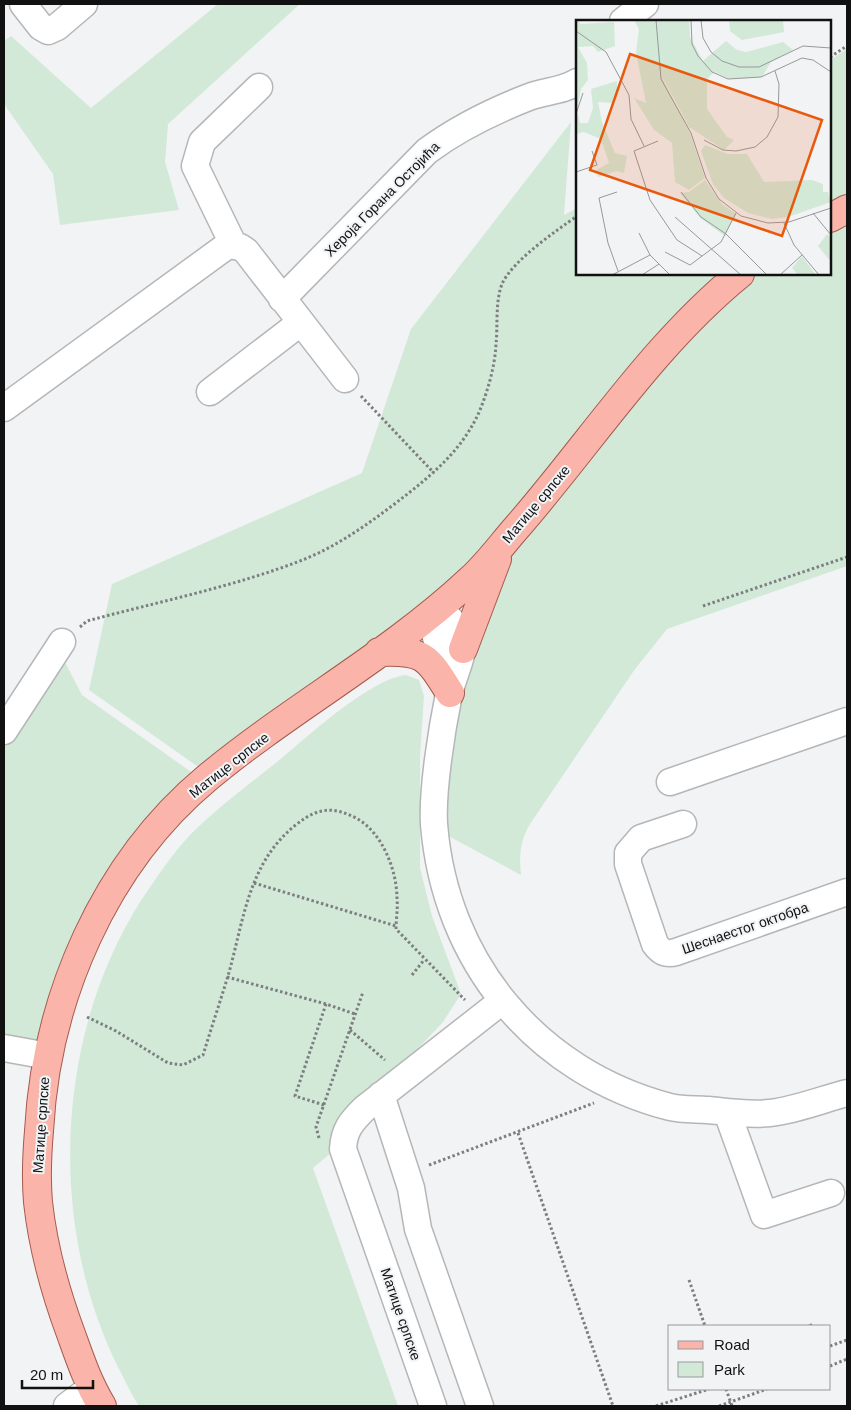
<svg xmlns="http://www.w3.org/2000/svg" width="851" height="1410" font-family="Helvetica,sans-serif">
<rect width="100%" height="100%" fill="#f1f3f5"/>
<path fill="#d2e9d8" d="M218,4H300L168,124L165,162L179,210L60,225L53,174L4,104V41L11,36L91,108Z
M847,49V203L830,210V60Z
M571,122L564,215L577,208V274H727L471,570L204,771L89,690L112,584L362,473L411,329Z
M847,219V566L667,629L635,669L530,824C520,841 519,855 521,875L437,830L449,719L507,550L650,376L752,274H830V227Z
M53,639L82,695L197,776L176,796L38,1053L4,1047V716Z
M406,675L419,680L424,696L420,757V868L432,916L461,994L443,1022L392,1076L340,1117L332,1129L331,1153L313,1168L398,1406H139C131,1394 125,1380 118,1367C47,1224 55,1034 142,899C157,877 172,854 190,835C218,807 251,783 282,758C309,735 372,678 406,675Z"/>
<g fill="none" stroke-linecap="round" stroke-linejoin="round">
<g stroke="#b5b6b8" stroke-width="29">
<path id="minor" d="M23,4L41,27L48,31L57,27L84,4
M623,21L645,4
M234,246L195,166L202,142L259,87
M282,299L427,151C458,128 493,111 529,97C545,91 563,91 577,82
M210,392L300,323
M4,408L228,245L240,247L246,251L345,379
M449,691L435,633L433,613L450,619L464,639C463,658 453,676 449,694C442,728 432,790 434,824C445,962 536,1072 670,1107C682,1110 696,1109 708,1110C730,1112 756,1116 777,1112C801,1108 824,1099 847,1093
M4,731L62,642
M670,782L847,721
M683,824L641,838L628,853V864L655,944C661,952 666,955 676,952L847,892
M4,1048L48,1056
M381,1095L411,1188L418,1229L480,1406
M727,1112L764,1215L831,1193
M67,1406L91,1388
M433,1406L343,1149C344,1130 351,1122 364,1109L502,1001"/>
</g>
<g stroke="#a65a4e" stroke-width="30">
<path id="major" d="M830,218L847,209
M463,649L497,559
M379,652C424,650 427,656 450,693
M102,1406C88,1383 80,1359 71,1334C55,1291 43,1248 38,1202C36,1179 37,1154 39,1131C46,999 104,864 207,778C291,708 390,655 470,580C488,564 502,544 518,526C591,442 653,345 740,274"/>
</g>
<path stroke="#7d7e7f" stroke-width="3" stroke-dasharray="2.5 2.5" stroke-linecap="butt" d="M830,57L847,46
M361,396L434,473
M703,606L847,557
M80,627L87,621C157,602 237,586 305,559C342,544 378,517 410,492C439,469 465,445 480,410C488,390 495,366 496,344C498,326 495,302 502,284C513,260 556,231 577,216
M254,883L396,926
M412,975L424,960
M227,977L326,1004L355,1014
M87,1017L116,1031L168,1063L183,1065L203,1055C211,1029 220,1002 228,976C244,920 248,862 297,824C317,808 333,806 356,818C382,832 397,870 397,899C398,909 396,919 396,929L465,1000
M350,1030L385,1060
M324,1105L295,1096L326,1004
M518,1133L613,1406
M319,1138L316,1127L363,992
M429,1165L594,1103
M689,1280L705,1326
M810,1324L811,1326
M830,1346L847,1340
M830,1366L847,1359
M726,1389L732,1406
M656,1406L709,1389
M719,1406L767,1389"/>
<use href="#minor" stroke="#fff" stroke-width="26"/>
<use href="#major" stroke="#fab4a9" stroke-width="28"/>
</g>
<g text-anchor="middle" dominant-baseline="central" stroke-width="4" stroke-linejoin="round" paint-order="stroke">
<g font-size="14" fill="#111112" stroke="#f1f3f5">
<text transform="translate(382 199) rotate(-45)">Хероја Горана Остојића</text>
<text transform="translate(536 504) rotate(-50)">Матице српске</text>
<text transform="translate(229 765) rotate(-38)">Матице српске</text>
<text transform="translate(745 928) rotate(-19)">Шеснаестог октобра</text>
<text transform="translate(41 1125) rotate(-86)">Матице српске</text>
<text transform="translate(401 1314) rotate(71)">Матице српске</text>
</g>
</g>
<g transform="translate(576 20)">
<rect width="255" height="255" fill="#f1f3f5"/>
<path d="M0,0L5,4L38,2L39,26L22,32L17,26L2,27L11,43L12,60L5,69L1,91L4,103H12L17,88L15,69L41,61V75L37,83L22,82L26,102L39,133L51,136L48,153L41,151L22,157L20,150L33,143L25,119L8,112L0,114ZM58,0H113L114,17L127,41L150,21L161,30L170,32L207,22L217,30L195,42L186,57L154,59L138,52L131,59V89L151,117L158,120L148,130L113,107L82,49L114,113L129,158L113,170L99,162L96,123L78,110L58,78L70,83L60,33L63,9ZM153,0H207L208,12L166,20L154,11ZM129,125L152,134H171L188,162L236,160L247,164V172H252L255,182L212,197L196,199L172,193L148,178L137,164L125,131ZM129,160L146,184L160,194L149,216L124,198L104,173L113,172ZM251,214L255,218V242L242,226ZM226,236L239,254L238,255H222L216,248Z" fill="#d2e9d8"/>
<path fill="none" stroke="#97999a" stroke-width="1" d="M80,0L85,59L115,113L130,158L143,179L165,196L192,203L213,202L255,188M115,0L116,24L122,36L136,52L152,59L185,57L226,38L237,40L255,52M125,0L127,18L135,32L146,41L163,47H183L227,26L255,28M0,11L30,32L53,75L55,99L68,126M0,94L7,73M128,120L147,130L160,131L179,127L191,117L202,97L203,64L199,51M82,121L58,131L74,180L101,220L126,236M0,152L21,145L16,131M41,172L23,178L32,223L42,251M105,172L125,197L150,214L191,255M237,193L255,215M99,197L165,255M208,203L218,225L243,255M63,213L74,235L94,255M89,232L114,245L145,222L160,193M36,255L74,235M66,255L83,244M204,255L226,235"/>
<path fill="#e8590c" fill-opacity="0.15" stroke="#e8590c" stroke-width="2.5" d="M54,34L246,100L206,216L14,150Z"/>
<rect width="255" height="255" fill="none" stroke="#111112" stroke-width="2.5"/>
</g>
<rect width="851" height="1410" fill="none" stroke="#111112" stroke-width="10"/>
<rect x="668" y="1325" width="162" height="65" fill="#f1f3f5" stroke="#97999a"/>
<rect x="678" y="1341" width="25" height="8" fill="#fab4a9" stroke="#97999a"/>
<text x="714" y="1350" font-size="15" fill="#111112">Road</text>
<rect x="678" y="1362" width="25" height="15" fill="#d2e9d8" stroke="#97999a"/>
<text x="714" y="1375" font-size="15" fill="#111112">Park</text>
<path d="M22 1380v8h71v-8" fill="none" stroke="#111112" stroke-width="2.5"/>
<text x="30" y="1380" font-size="15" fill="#111112" stroke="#f1f3f5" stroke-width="4" paint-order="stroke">20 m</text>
</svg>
